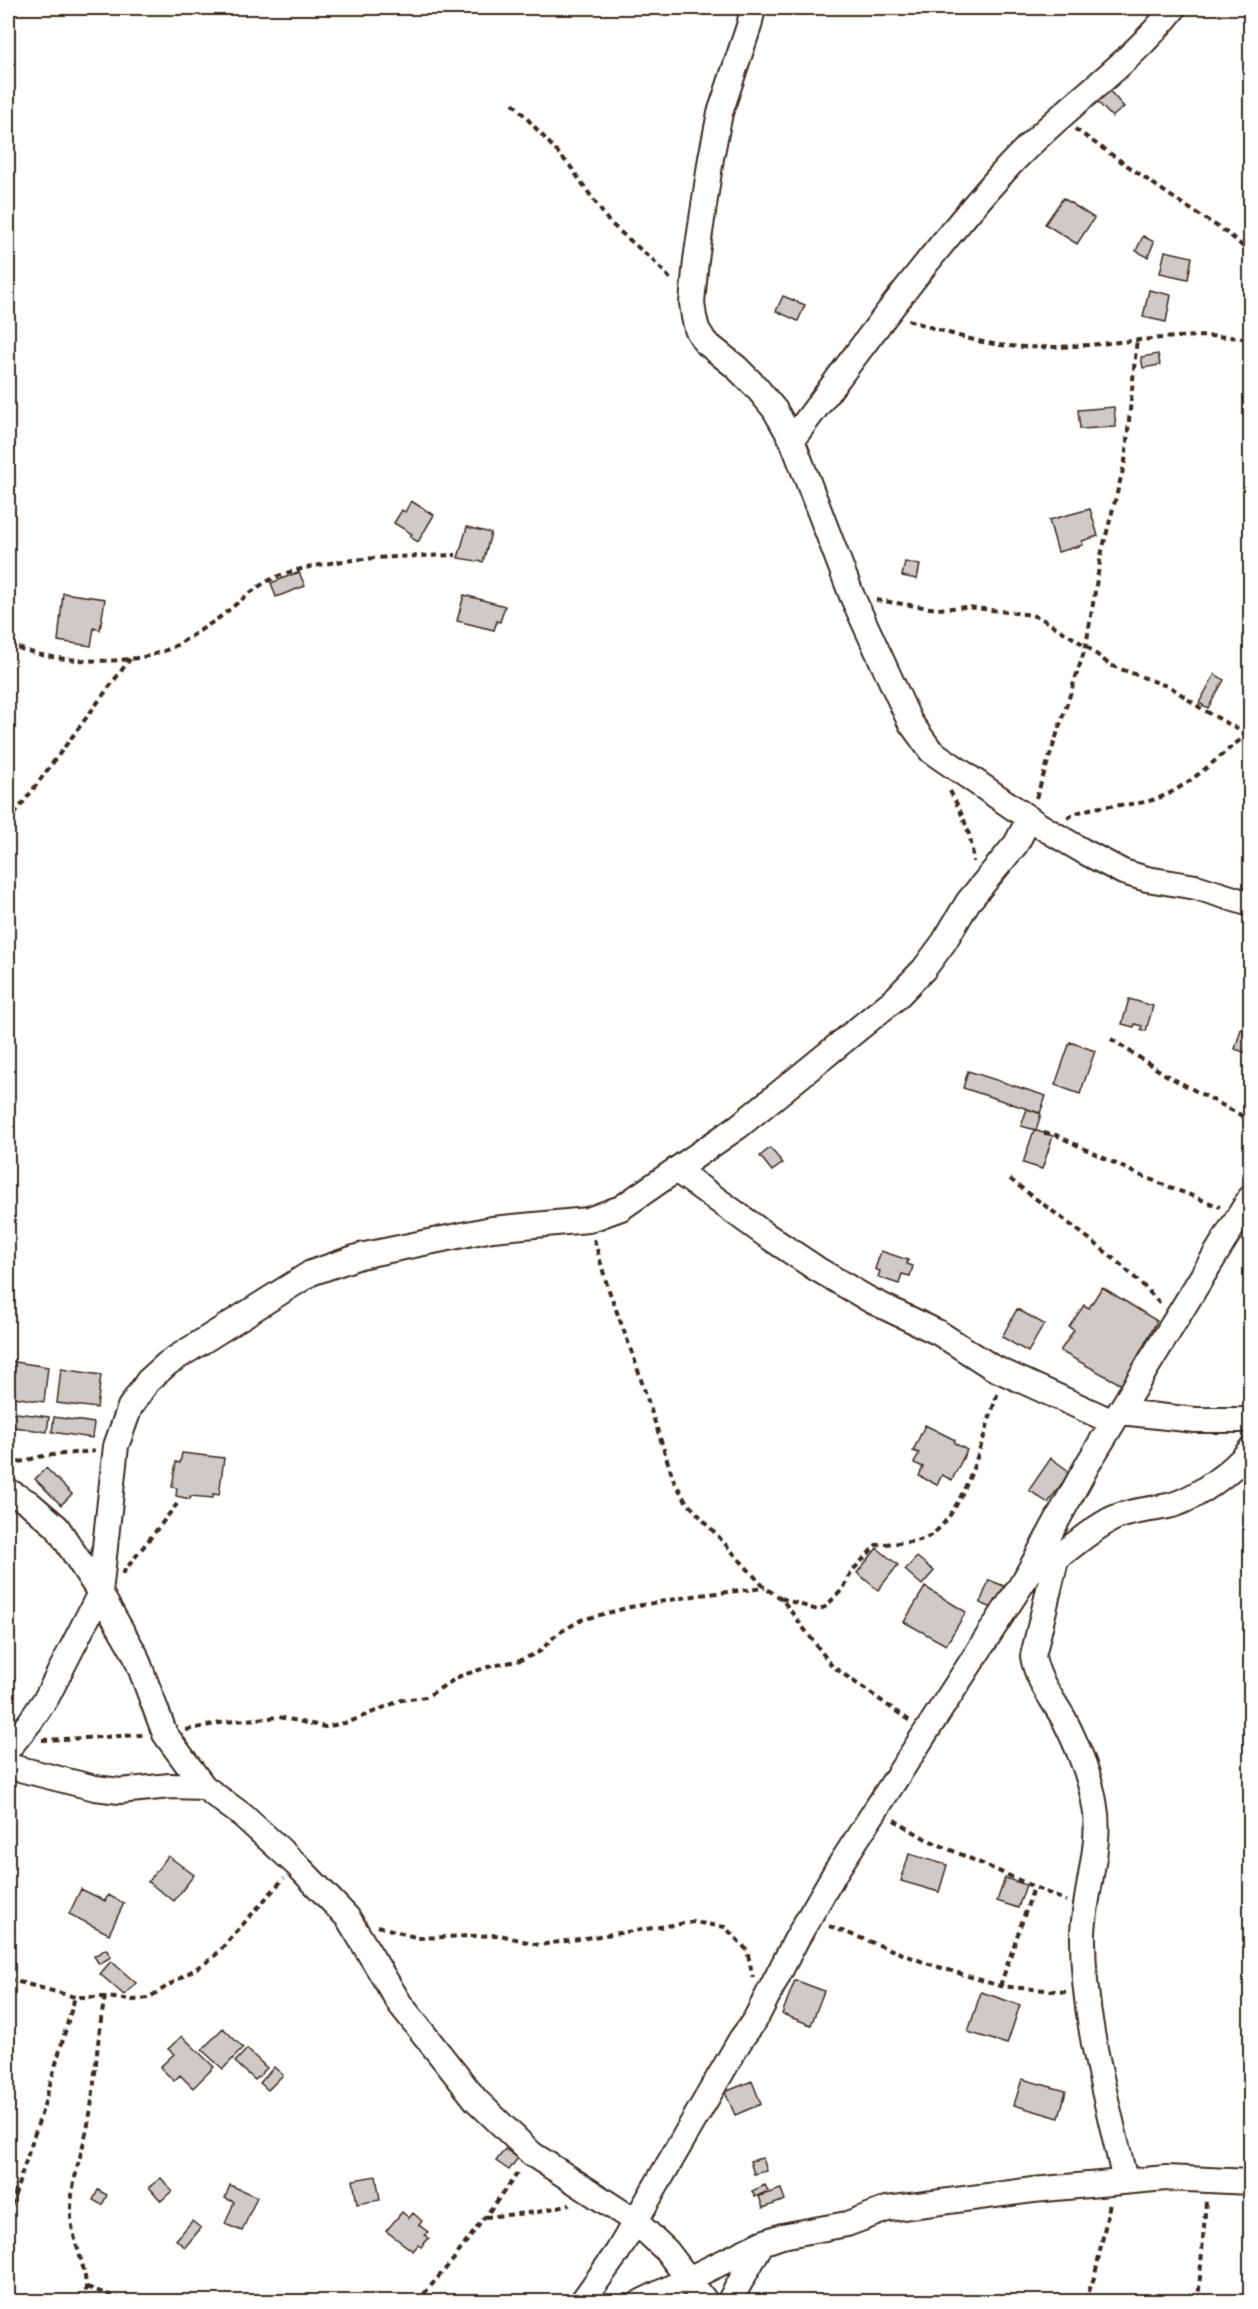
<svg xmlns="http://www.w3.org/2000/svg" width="1258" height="2309" font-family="'Comic Neue',sans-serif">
<rect width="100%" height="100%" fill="#fff"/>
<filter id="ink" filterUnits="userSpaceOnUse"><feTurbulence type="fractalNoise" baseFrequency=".0167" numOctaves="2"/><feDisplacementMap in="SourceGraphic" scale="12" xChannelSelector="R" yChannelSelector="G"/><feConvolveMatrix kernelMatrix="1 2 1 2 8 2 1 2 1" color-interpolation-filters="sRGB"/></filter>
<g filter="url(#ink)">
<path fill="#cfcac7" stroke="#3b2a1e" stroke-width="1.5" d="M1107,88L1124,107L1112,117L1095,99Z
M1063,198L1094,218L1077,244L1045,224Z
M1143,236L1154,242L1148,257L1136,251Z
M1165,251L1192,257L1188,279L1160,273Z
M1149,290L1171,295L1166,322L1143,317Z
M783,296L805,305L798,321L776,311Z
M1158,354L1160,365L1143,368L1141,357Z
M1114,407L1116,427L1080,429L1078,410Z
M411,501L434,515L418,542L410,537L412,534L394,523L402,510L405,512Z
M1090,509L1098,536L1082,541L1083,545L1058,552L1049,520Z
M467,527L491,533L483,562L458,558Z
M905,562L920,565L917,579L902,576Z
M299,572L305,586L276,597L271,583Z
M63,593L105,599L100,630L94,628L91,646L58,641Z
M464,595L505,606L500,622L497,621L494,630L457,621Z
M1215,674L1224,680L1208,708L1199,703Z
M1129,999L1153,1006L1146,1031L1141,1030L1142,1026L1135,1024L1134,1027L1122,1024Z
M1241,1029L1250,1032V1054L1235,1049Z
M1070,1042L1095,1051L1080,1094L1055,1085Z
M968,1071L1046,1096L1040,1113L963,1088Z
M1027,1109L1041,1114L1036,1130L1021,1126Z
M1034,1130L1053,1136L1042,1169L1023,1163Z
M770,1148L783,1163L772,1171L760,1156Z
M881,1251L908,1260L907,1264L913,1266L910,1276L902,1274L899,1284L878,1277L880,1271L875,1269Z
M1102,1287L1157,1321L1122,1385L1060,1351L1074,1330L1069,1327L1084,1305L1089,1308Z
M1017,1309L1044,1324L1028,1352L1002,1337Z
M9,1361L48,1367L44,1402L8,1396Z
M61,1369L101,1375L97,1408L57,1403Z
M8,1412L49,1417L47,1432L8,1426Z
M54,1417L94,1423L92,1438L52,1432Z
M925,1425L955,1440L954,1443L967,1450L952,1480L942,1475L937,1485L919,1476L923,1467L914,1463L919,1453L913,1451Z
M182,1453L224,1458L219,1495L213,1494V1498L190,1496V1499L176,1496L177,1488L172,1487L176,1462L180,1463Z
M1051,1458L1070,1472L1048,1503L1029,1490Z
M46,1468L72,1494L61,1505L35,1479Z
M877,1548L898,1565L878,1590L857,1573Z
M917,1557L934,1571L922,1585L905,1570Z
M989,1580L1004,1586L995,1609L980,1603Z
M925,1587L966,1612L946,1645L904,1622Z
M909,1854L947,1865L939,1892L901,1881Z
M168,1856L194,1875L174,1901L148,1882Z
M1005,1878L1026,1885L1018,1908L997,1901Z
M81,1889L105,1901L108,1895L124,1903L109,1934L69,1914Z
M106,1949L111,1957L99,1964L94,1956Z
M111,1961L136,1983L124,1995L100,1974Z
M795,1980L824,1991L811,2025L782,2014Z
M981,1992L1020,2005L1007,2044L968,2032Z
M223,2028L243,2048L223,2069L202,2050Z
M182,2036L214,2067L193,2088L180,2075L174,2081L160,2067L174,2054L168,2049Z
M247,2049L267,2068L255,2080L235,2062Z
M274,2067L283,2075L268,2090L260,2083Z
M1022,2079L1066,2091L1059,2118L1014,2105Z
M752,2081L761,2104L735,2115L725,2092Z
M505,2149L518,2158L509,2170L496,2161Z
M763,2158L767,2171L754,2174L750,2161Z
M376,2176L380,2200L357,2204L353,2180Z
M161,2178L172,2191L161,2201L149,2187Z
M230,2185L257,2197L242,2231L225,2224L234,2202L225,2198Z
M765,2185L768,2191L755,2197L752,2191Z
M781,2189L785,2200L763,2208L759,2196Z
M98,2190L107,2195L102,2205L93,2200Z
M402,2212L409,2218L413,2213L422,2221L419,2225L428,2232L425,2235L429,2238L421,2247L418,2245L413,2251L386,2231Z
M192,2221L201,2228L185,2247L176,2240Z"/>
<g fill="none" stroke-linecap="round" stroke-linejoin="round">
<g stroke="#3b2a1e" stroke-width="28">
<path id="minor" d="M753,8L749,26L720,113L711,158L696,260L692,303L694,317L697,329L705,342L736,367L757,388L775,410L792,440L852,596L910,722L931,751L1037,824L1083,851L1123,872L1147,879L1196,887L1250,904
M792,440C861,348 929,254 1007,168C1059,111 1126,69 1174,8
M676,1170L766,1235L817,1269L870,1300L939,1333L992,1367L1113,1422
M1120,1412L1195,1420H1250
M8,1491L29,1503L57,1527L100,1593L135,1654L165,1734L204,1787L242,1815L296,1864L348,1918L400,2004L476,2100L532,2154L635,2221L667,2251L706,2302
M1056,1560L1033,1656C1037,1681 1053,1699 1065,1721C1078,1747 1091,1778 1095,1807C1102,1843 1084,1896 1083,1934C1082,2017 1107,2100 1125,2181
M1042,1568C1065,1554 1085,1533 1110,1520C1127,1511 1149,1510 1168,1506C1195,1500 1233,1471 1250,1450
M8,1749L30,1722L47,1697L100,1593L116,1446L130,1407L148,1381L168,1363L311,1273L360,1256L492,1229L588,1220L621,1208L739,1126L896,998L924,969L944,942L968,902L1016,844L1029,819
M8,1766L95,1788L120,1791L170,1786L204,1787
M582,2302L617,2253L741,2039L755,2020L796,1940L836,1871L1025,1579L1089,1462L1250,1198
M641,2302L762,2243L782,2236L847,2224L887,2209L1033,2190L1166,2178L1250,2182
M729,2302L762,2243"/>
</g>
<path stroke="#3b2a1e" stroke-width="4" stroke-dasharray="6 4.5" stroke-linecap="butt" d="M513,103L570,166L609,222L655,262L673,282
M1075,129L1181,203L1229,234L1250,253
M908,320C940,330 975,343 1009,346C1089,353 1170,328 1250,339
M876,600L937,609L967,607L1032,615L1044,620L1086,646L1110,665L1172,688L1202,709L1248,735
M8,645C20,648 34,654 47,656C83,663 140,664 173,647C188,639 202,629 216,620C238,604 257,583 284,574C339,556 399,557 456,555
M950,791C962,813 973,837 973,862
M1036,798L1086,646L1101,555L1125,462L1137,338
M1067,818C1095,801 1126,809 1156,799C1192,786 1219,754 1250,733
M8,823L130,659
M1111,1039L1166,1075L1250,1120
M1044,1133L1054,1134L1137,1174L1220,1207
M1010,1179C1062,1220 1118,1255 1162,1306
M594,1239L607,1285L635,1361L674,1481L686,1501L765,1588L781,1598L832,1666L910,1721
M8,1465L43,1456L95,1451
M122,1574L177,1504
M781,1598L817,1610L825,1607L843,1589L852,1571L876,1545C889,1543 915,1543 926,1538C965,1518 984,1432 998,1392
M186,1730L225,1722L279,1717L325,1727L349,1722L402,1700L426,1697L460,1676L488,1667L521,1660L539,1652L557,1634L581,1620L630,1607L699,1595L765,1588
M42,1740L143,1735
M894,1820L926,1839L1066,1901
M378,1926L418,1938L500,1935L539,1945L693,1922L725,1927L747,1950L753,1978
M829,1926L926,1963L1000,1986L1066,1992
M8,1979L75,1997H105L134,2000L148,1998L213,1958L284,1878
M1000,1986L1034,1887
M8,2216L45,2102L75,1997
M485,2217L538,2212L570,2204
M87,2287L129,2302
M85,2302C91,2267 69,2242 71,2208C72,2176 85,2145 90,2114C96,2075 97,2036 105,1997
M417,2302L453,2260L520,2170
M1085,2302L1095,2275L1110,2203
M1198,2302L1206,2201"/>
<use href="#minor" stroke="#fff" stroke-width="24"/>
</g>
</g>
<rect width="1258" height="2309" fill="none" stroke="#fff" stroke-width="30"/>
<rect x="15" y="15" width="1228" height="2279" fill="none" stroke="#3b2a1e" stroke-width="2" filter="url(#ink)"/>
</svg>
